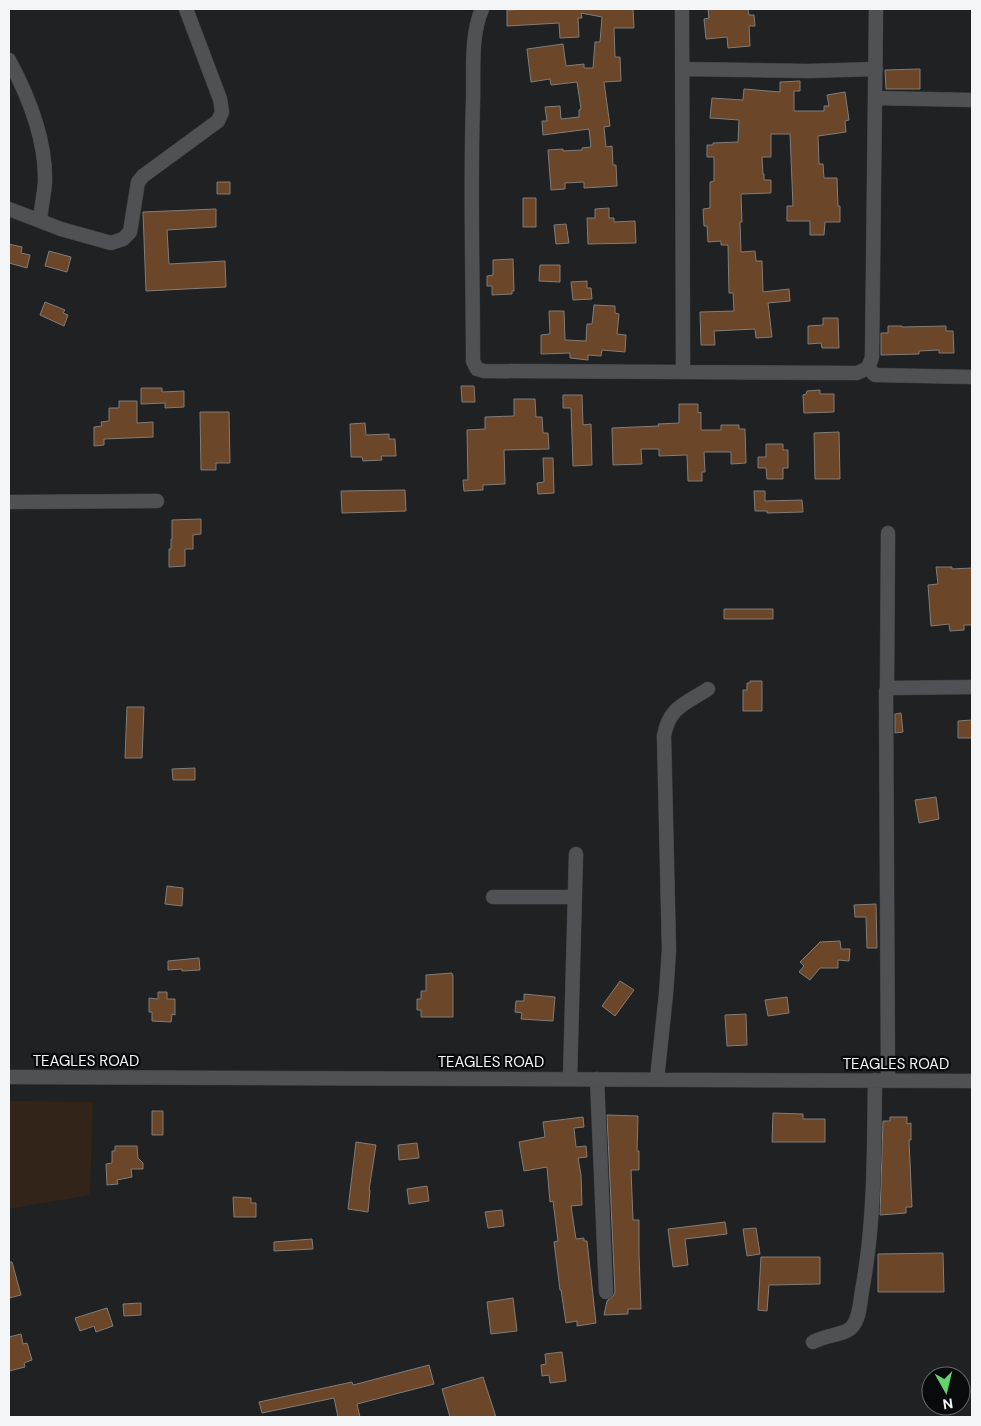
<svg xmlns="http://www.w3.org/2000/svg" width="981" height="1426" font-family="'DM Sans',sans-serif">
<rect width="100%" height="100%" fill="#1f2123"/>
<path fill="#332419" d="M9,1101L93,1102L90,1195L9,1209Z"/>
<path fill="#6c4628" stroke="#807d7a" d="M530,9H633L634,28H614L615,57H620L621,81L604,82L610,126L604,127L606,147L612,146L613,165H616L617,186L584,188V182L565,183V189L551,190L548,150L563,149V151L582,150V148L591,147L589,129L543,135L542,121H547L545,107L560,106L561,119L579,117V110L581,109L577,82L551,85L550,79L531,82L527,49L563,44L566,66L584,64V68H593L595,42H600L602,17L581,13L582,18H578L579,37L560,38L559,23L507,26V10Z
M708,9H748L749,15H754L755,26H749L750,46L728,48L727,37L706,39L704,19L709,18Z
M920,69V89H886L885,70Z
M800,81V91H794V111H824V106H829L827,95L845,92L849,120L845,121L846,132L818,136L819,164H823L824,178H837L838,206H840V222H825L824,235H810V221H787V206H793L790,134H771V157H762L763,174H764V180H771V193L741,194L742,222H740L741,252L755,251L756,261H762L763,292L789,289L790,301L768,303L772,337L756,338L755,329L714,331L715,345H701L700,312L734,311L733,293H729L728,245H721V241L708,242L707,226H704L703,209L710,208V182L714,181V157H707V145H713V143L738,142L739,120L710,118L712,98L743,100L744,89L780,92V82Z
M217,182H230V194H217Z
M523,198H536V227H523Z
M609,208V218H614V222L635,221L636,243L588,244L587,218H595V209Z
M216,209V227L167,230L169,264L225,261L226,287L146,291L143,212Z
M566,224L569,243L556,244L554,225Z
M9,244L22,247L21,253L30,255L27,268L9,263Z
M49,251L71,257L67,272L45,266Z
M513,259L514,291H512V294L492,295V286H487V276L493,275V260Z
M540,265H560V282L539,281Z
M587,281V288H591L592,299L573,300L571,282Z
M45,302L65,310L63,313L68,315L64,326L40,315Z
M594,305L615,306V313L619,314L617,334L626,335L625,352L602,350L601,356L588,355V360L570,358V353L541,354V335L550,334L549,311H564L565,340L586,341L587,324H592Z
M823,318H838L839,348H822L821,343L808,344V326L823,325Z
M888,326H902V327L946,326V331H953L954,353H939V350L919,351V354L881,355V333H888Z
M461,386H474L475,402H462Z
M141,388H162V392L184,391V407L165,408V403L141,404Z
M820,390V394H834V412L804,413L803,395L806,394L807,391Z
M563,395H582L583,425L591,424L592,465L573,466L571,408H563Z
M514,399H535L536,417H542L543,433H548L549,449L504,450L505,484L483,485V490L464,491L463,480H468L467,430L485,429V417L514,416Z
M119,401H137V423L153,422V437L104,439V445L94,446V427L102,426L101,422L109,421V408H119Z
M679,404H698V413L701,412V430H721V425H739V429H745L746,463L731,464V452H704L705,472H702V481H688L687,455L659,456V449H641L642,464L613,465L612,428L659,426L658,424L679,423Z
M200,412H229L230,463H216V470H201Z
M365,423L366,435L389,434V439H395L396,456H381L382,460L363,461L362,457H351L350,424Z
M839,432L840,479H815L814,433Z
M766,444H783V450H788V468H783V479H767L766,468H758V457H766Z
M543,458H553L554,493L538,494L537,483L544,482Z
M405,490L406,511L342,513L341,491Z
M754,491H765V501L802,500L803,512L767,513V511H755Z
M201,519V534L193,535V549H185V566L169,567V549H171V539H172V520Z
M936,567H952V569L972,568V625H964V630L950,631L949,624L931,626L928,585L938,584Z
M724,609H773V619H724Z
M750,681H762V711H743V690H747V683H750Z
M127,707H144L142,758H125Z
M901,713L903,732L895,733V714Z
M972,720V738H958V721Z
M195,768V780H173L172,769Z
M936,797L939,819L919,823L915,800Z
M167,886L183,888L182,906L165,904Z
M876,904L877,948H867L866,917H855L854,905Z
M840,941L841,949H850L849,961L838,960V968H820L810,980L799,972L804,966L800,962L820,942Z
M199,958L200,970L182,971V969L168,970V961Z
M452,973V975H453V1017H421V1010H417V999H421V991H426V975Z
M620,981L634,990L615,1016L602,1006Z
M158,992H167V999H175V1015L172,1014L171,1022L152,1021V1012H149V998L158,999Z
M524,994L555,997L553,1021L521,1019L522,1013L515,1012L516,1001H524Z
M787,997L789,1013L768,1016L765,1000Z
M746,1014L747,1045L727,1046L725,1015Z
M152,1111H163V1135H152Z
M773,1113L803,1114V1119H825V1142H772Z
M607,1115L638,1116L637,1151H639V1170H631L633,1220H639V1254L641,1309H628V1314L604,1315L607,1301L613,1296L615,1292Z
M583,1117L584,1127L574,1128L576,1147L586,1146L587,1157L578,1158L581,1175L582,1205L571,1206L576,1239L584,1238V1241H587L596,1323L577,1326V1321L566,1323L561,1290H560L554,1242L558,1241L553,1201L550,1202L547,1167L524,1171L519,1142L545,1137L543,1122Z
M890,1117H907V1124L911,1123V1140H909L912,1207H906V1213L880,1215L883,1121H890Z
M356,1142L376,1145L369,1190H370L368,1212L348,1209Z
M417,1143L419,1158L399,1160L398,1145Z
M115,1146H137L138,1158L143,1163V1169H131L132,1177L117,1180L118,1184L107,1185L106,1164L112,1163V1151H115Z
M427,1186L429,1201L409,1204L407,1189Z
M233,1197L251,1198V1203H256V1217H234Z
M502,1210L504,1226L488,1228L485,1212Z
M725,1222L727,1234L685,1239L688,1265L673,1267L668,1229Z
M756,1228L760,1254L747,1256L743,1229Z
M312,1239L313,1249L274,1251V1242Z
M943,1253L944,1292H878V1254Z
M761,1257H820V1284L769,1285L767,1311L758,1310Z
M9,1262H12L21,1295L9,1298Z
M513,1298L517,1331L491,1334L487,1302Z
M141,1303V1315L124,1316L123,1304Z
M107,1308L113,1326L96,1332L94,1326L80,1331L75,1318Z
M21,1334L23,1344L27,1343L32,1360L24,1363L25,1367L9,1371V1337Z
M562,1352L566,1381L550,1383L549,1375L542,1376L541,1365L546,1364L545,1354Z
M429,1365L434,1384L357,1404L360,1417H338L334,1398L262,1413L259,1402L352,1382L353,1385Z
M483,1377L496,1417H450L442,1389Z"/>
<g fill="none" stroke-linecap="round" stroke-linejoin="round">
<g stroke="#3c3e3f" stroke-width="15">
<path id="minor" d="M482,9C470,37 474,73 473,103C470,189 473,275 473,361L477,369L484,371L683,372
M682,9L683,372L857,373L868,368L872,357L876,9
M9,60C29,97 46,140 45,182C44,195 41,208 40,221
M682,69L808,71L876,69
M875,98L972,100
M9,209L61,229L111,243L123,239L130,232L138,182L143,176L218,121L222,112L220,99L186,9
M868,368L875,375L972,377
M9,502L157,501
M887,689L888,533
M493,897H575
M9,1077L972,1081
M570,1079L576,854
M597,1079L606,1292
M657,1079L666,994L669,950L664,736C669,707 685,704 708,689
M888,1080L886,691L889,688L972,687
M813,1342C825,1335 845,1335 852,1327C860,1318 860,1302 862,1291C875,1221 874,1151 875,1080"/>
</g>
<use href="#minor" stroke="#4f5154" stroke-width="14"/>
</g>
<g text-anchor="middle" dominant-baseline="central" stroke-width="4.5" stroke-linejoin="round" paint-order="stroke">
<g font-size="15" fill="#f3f5f6" stroke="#090a0b">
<text x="86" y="1061">TEAGLES ROAD</text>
<text x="491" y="1062">TEAGLES ROAD</text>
<text x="896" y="1064">TEAGLES ROAD</text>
</g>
</g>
<rect width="981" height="1426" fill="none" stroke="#f3f5f6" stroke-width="20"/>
<g transform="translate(946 1391) rotate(172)"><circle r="24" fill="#090a0b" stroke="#676869"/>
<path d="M0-4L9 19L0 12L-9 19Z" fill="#62d469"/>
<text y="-8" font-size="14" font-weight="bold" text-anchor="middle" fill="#f3f5f6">N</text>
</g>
</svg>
